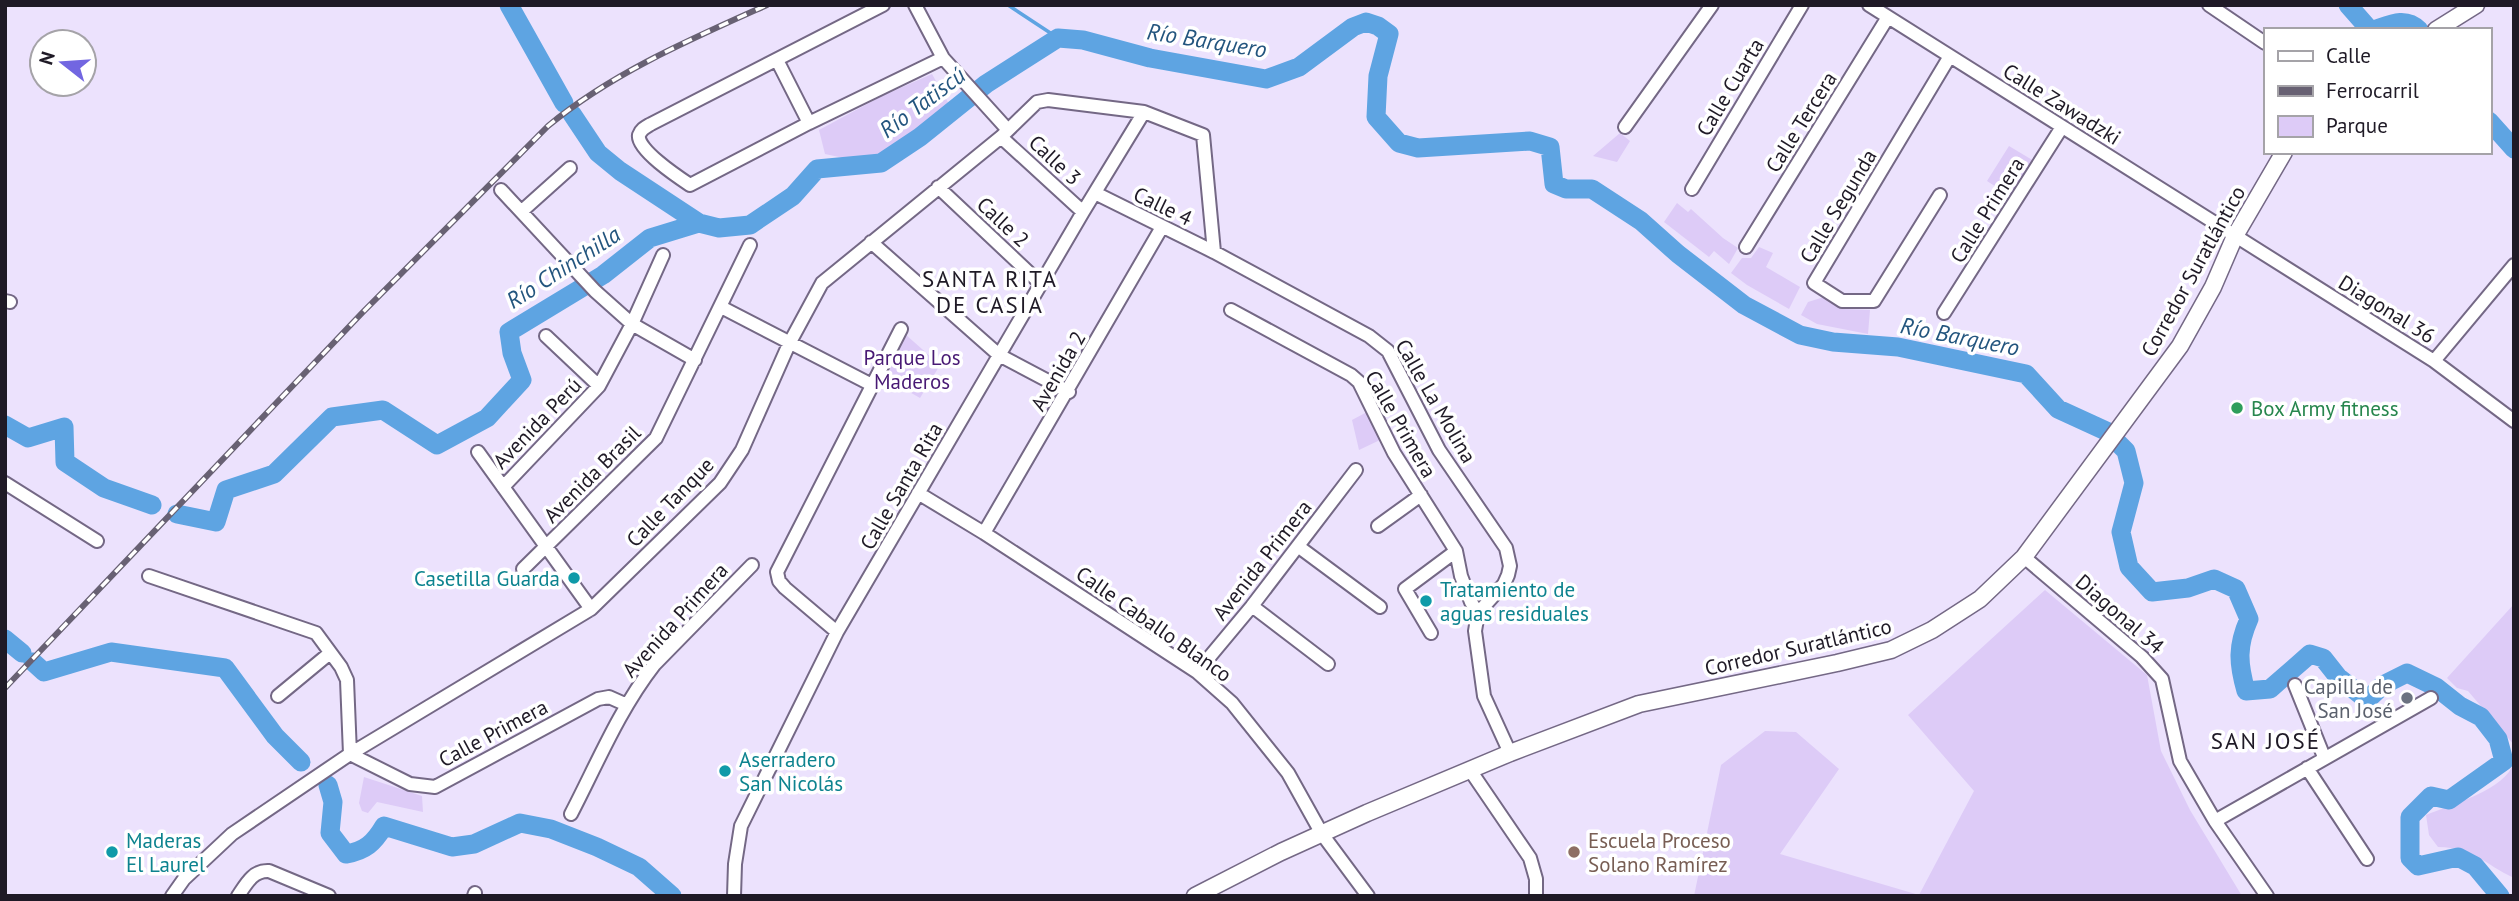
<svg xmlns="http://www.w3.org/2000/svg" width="2519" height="901" font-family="'PT Sans',sans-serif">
<rect width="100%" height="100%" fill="#ece2fd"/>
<path fill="#ddcbf7" d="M932,74L954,113L886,167L825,154L819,130L882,96Z
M1620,133L1630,141L1617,162L1593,156Z
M2009,146L2034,161L2013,198L1987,181Z
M1677,203L1688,212L1691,209L1723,238L1738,248L1729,264L1714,251L1709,257L1664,222Z
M1759,247L1773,253L1766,267L1800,287L1789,309L1747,285L1731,273L1742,258H1751Z
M1824,297L1843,309L1870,310L1868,334L1817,324L1801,315L1808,302Z
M905,334L940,365L920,398L883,377Z
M1367,412L1380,440L1359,450L1352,420Z
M2045,590L2147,675L2161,751L2190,810L2242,896H1694L1721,765L1765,731L1796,732L1839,769L1780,854L1919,895L1974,791L1908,715Z
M2514,604V745L2468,691L2457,688L2447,678Z
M2514,762V878C2484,864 2475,848 2438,847L2429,835L2426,815C2450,805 2506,790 2514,762Z
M364,777L422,796L423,812L377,802L368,813L362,811L359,803Z"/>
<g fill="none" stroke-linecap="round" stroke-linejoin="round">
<path stroke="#5ea4e2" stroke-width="3.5" d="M1008,5L1058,38"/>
<path stroke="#5ea4e2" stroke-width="19" d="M509,5L564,103
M2348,5L2370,30
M2374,30C2389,25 2405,16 2419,30
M572,114L598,153L620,171L699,223L719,228L750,225L793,196L817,169L881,163L920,137L986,84L1058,38L1083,40L1150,58L1266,79L1299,67L1353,27L1366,22L1378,26L1389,34L1378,76L1376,117L1399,143L1418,148L1530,141L1550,147L1554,184L1566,189H1592L1641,221L1678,254L1744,305L1800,335L1833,342L1898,347L2026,374L2058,409L2106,431L2126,451L2134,483L2121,532L2129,567L2152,592L2188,588L2214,579L2236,589L2249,619C2237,646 2238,663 2246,691L2270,689L2310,654L2323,658L2338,677L2367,700L2383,685L2407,673L2436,687L2460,706L2481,717L2498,739L2504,761L2449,800L2431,796L2410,817V858L2418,866L2458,857L2475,866L2500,896
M2489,121L2514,149
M5,425L28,438L64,427L65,462L104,488L152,505
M177,514L216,522L226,490L274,474L332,417L383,410L437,445L487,418L522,380L512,353L509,332L603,275L650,238L699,223
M5,639L22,653
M33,662L44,672L111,652L225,668L275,736L301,762
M328,785L333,802L330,833L346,854C365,851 374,843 384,826L452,847L474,844L520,823L551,829L597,847L639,867L672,896"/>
<g stroke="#746885" stroke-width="16">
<path id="minor" d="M883,5L651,124C646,127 641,129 639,135C636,149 678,177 690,185L809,123L943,58
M915,5L943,58L1008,130
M1869,5L2434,361L2514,421
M2209,5L2265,43
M777,60L809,123
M1625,127L1712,5
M1001,137L1083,212
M938,187L1041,284
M1692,189L1802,5
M501,190L595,291L632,324L695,360
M1095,193L1214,252
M1940,195L1874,301H1842L1814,283L1950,56
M522,211L570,168
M871,242L999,355L1069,392
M1746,247L1888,17
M5,301L10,302
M721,307L872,385
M1231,310L1351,375L1359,382L1394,453L1456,551L1461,576L1471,602L1478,613
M1944,313L2062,127
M546,336L599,386
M2434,361L2514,265
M478,452L591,609
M5,483L97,541
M503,487L599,386L632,324L663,255
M918,493L984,533L1197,672L1232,703L1288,773L1322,834L1368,896
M1378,526L1421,495
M984,533L1162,227
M1299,547L1380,607
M2024,557L2142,657L2162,679L2180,761L2215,821L2267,896
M523,569L656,438L750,245
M149,576L316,633L341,667L347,680L350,754L410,784L435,787L598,699L609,697L627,705
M1252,606L1328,664
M837,632L785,588L779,581L777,572L901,329
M1431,633L1405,589L1456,551
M1197,672L1252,606L1356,470
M2295,685L2324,757
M278,696L330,653
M2307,768L2367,859
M1470,770L1530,858L1536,879V896
M571,814C597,764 619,710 654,665L752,565
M2215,821L2431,698
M172,896L184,879L232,834L350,754L591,609L720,483L742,450L789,344L822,283L1001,137L1037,102L1048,100L1144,112L1203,135L1214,252L1369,336L1388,351L1439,450L1506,548L1510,566L1508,575L1504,584L1478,613L1475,631L1484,696L1510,753
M238,896C246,884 253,870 269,871L329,896
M474,896L475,893
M734,896L735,864L741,826L837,632L1083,212L1144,112"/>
</g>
<g stroke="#746885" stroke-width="19">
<path id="major" d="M2436,30L2476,5
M1195,896L1281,852L1367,813L1510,753L1639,704L1837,663L1891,650L1932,630L1980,599L2024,557L2180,346L2213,287L2235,236L2284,152"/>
</g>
<use href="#minor" stroke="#fff" stroke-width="12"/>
<use href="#major" stroke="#fff" stroke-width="16"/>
<g stroke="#686173" stroke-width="6">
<path id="rail" d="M5,688L362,313L548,126C612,73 691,39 767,5"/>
</g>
<use href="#rail" stroke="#fff" stroke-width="3.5" stroke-dasharray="10" stroke-linecap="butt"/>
</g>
<circle fill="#2e9e5b" stroke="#fff" stroke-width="2.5" cx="2237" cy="408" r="7"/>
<g fill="#0f9aa8" stroke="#fff" stroke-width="2.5">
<circle cx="574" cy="578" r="7"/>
<circle cx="1426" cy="601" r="7"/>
<circle cx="725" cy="771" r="7"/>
<circle cx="112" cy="852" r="7"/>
</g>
<circle fill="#6b7280" stroke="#fff" stroke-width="2.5" cx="2407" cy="698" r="7"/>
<circle fill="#8d6e63" stroke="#fff" stroke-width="2.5" cx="1574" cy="852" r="7"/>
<g text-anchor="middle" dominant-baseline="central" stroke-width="7" stroke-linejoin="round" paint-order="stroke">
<g font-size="21" fill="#1f1a26" stroke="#fff">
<text transform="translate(1730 87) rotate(-59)">Calle Cuarta</text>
<text transform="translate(2062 104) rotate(32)">Calle Zawadzki</text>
<text transform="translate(1801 122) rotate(-58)">Calle Tercera</text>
<text transform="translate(1055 160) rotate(43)">Calle 3</text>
<text transform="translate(1163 206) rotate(26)">Calle 4</text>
<text transform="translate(1838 206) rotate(-59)">Calle Segunda</text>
<text transform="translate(1987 210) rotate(-58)">Calle Primera</text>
<text transform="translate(1003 222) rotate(43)">Calle 2</text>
<text transform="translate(2193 271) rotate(-61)">Corredor Suratlántico</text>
<text transform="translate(2387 309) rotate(32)">Diagonal 36</text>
<text transform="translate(1058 371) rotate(-60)">Avenida 2</text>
<text transform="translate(1436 401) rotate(60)">Calle La Molina</text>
<text transform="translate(537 423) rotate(-46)">Avenida Perú</text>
<text transform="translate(1401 424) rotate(60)">Calle Primera</text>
<text transform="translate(592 474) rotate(-45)">Avenida Brasil</text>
<text transform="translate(901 486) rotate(-60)">Calle Santa Rita</text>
<text transform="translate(670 502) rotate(-46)">Calle Tanque</text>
<text transform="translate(1262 560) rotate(-52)">Avenida Primera</text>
<text transform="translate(2120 614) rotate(41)">Diagonal 34</text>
<text transform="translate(675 620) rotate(-48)">Avenida Primera</text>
<text transform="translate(1154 624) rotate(35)">Calle Caballo Blanco</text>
<text transform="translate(1798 647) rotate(-13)">Corredor Suratlántico</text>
<text transform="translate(493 733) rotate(-28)">Calle Primera</text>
</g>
<g font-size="21" fill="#481974" stroke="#fff">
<text x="912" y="357">Parque Los<tspan x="912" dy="24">Maderos</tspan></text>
</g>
<g font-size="21" fill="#27864d" stroke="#fff" text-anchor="start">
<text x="2251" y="408">Box Army fitness</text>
</g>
<g font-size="21" fill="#0d838f" stroke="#fff" text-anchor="start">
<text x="560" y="578" text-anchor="end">Casetilla Guarda</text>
<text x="1440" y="589">Tratamiento de<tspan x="1440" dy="24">aguas residuales</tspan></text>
<text x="739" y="759">Aserradero<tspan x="739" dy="24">San Nicolás</tspan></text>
<text x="126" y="840">Maderas<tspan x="126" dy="24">El Laurel</tspan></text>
</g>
<g font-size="21" fill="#5b616d" stroke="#fff" text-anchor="end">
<text x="2393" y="686">Capilla de<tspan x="2393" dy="24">San José</tspan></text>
</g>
<g font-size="21" fill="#785e54" stroke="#fff" text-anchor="start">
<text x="1588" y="840">Escuela Proceso<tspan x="1588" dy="24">Solano Ramírez</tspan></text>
</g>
<g font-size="23" font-style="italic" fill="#23557e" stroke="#fff">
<text transform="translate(1207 40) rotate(9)">Río Barquero</text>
<text transform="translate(922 102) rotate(-37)">Río Tatiscú</text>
<text transform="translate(563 267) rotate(-33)">Río Chinchilla</text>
<text transform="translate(1960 336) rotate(11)">Río Barquero</text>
</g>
<g font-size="23" letter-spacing="2" fill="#1f1a26" stroke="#fff">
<text x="990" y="278">SANTA RITA<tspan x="990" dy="26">DE CASIA</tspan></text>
<text x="2266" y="740">SAN JOSÉ</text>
</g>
</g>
<rect width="2519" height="901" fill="none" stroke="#1f1a26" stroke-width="14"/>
<rect x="2264" y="28" width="228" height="126" fill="#ffffff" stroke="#a5a3a8" stroke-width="2"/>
<rect x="2278" y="51" width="35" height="10" fill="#ffffff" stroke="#a5a3a8" stroke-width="2"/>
<text x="2326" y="63" font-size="21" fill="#1f1a26">Calle</text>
<rect x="2278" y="86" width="35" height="10" fill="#686173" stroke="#a5a3a8" stroke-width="2"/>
<text x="2326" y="98" font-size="21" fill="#1f1a26">Ferrocarril</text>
<rect x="2278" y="116" width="35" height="21" fill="#ddcbf7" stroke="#a5a3a8" stroke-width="2"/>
<text x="2326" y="133" font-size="21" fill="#1f1a26">Parque</text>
<g transform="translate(63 63) rotate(287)"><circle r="33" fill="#ffffff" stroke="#a5a3a8" stroke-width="2"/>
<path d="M0-5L12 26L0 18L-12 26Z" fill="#7266e1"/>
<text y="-10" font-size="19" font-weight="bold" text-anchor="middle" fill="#1f1a26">N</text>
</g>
</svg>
